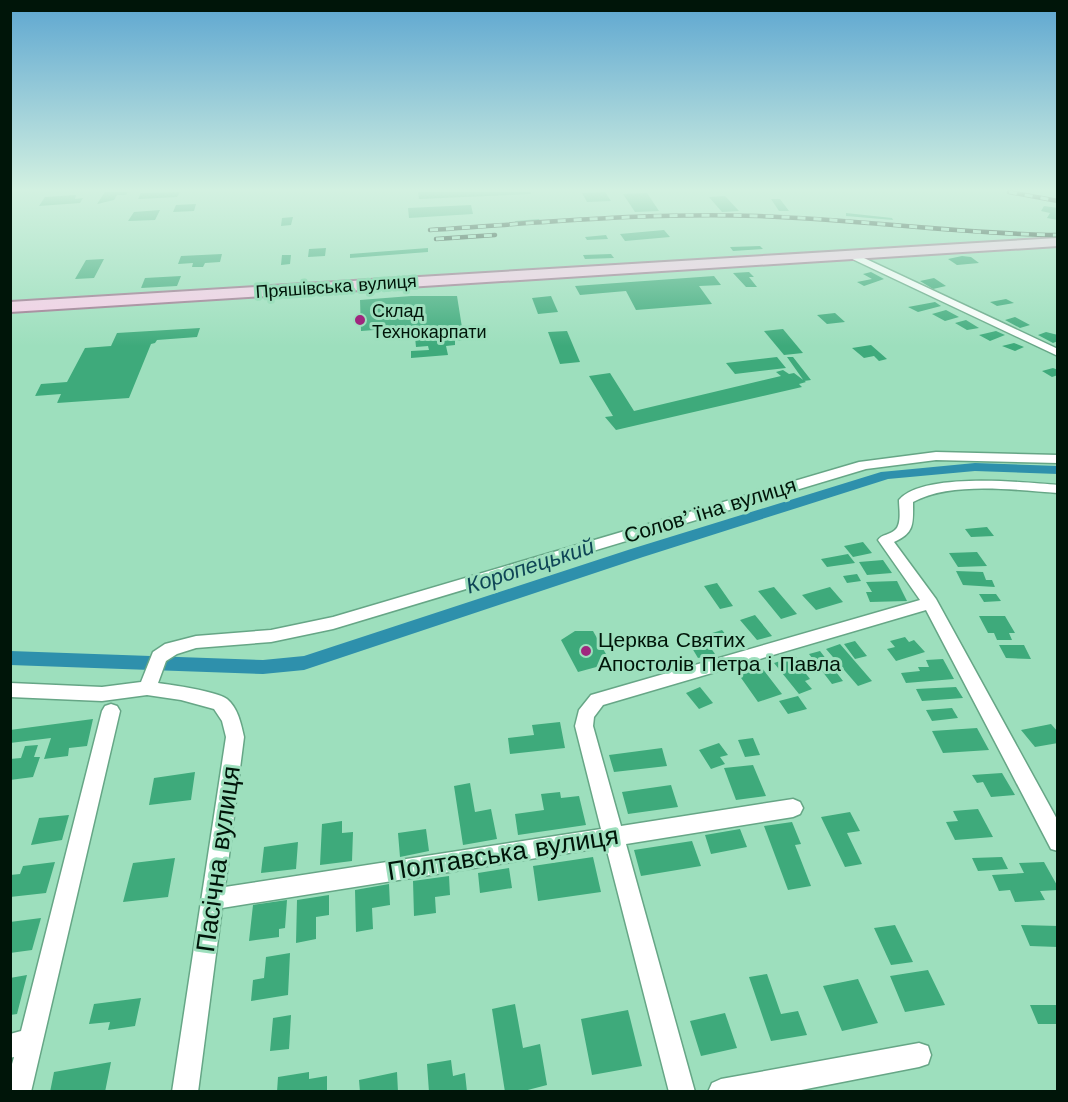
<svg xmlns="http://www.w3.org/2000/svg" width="1068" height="1102" font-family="'Work Sans',sans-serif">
<rect width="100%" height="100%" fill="#9ddfbd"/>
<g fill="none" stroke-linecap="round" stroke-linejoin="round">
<path fill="#2e90ac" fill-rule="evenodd" d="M975,463L1058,466V474L975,471L888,479L643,557L304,670L263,674L10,665V651L263,660L304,656L631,549L881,472Z"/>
</g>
<path fill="#3eaa7b" d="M105,192H128L126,195H117L114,200L97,204Z
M180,192L177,197L138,199L141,193Z
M418,192H531V194L419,199Z
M605,192L611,201L587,202L582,193Z
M647,193L659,211L635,212L623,194Z
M76,195L75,199L83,198L80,203L39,206L45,197Z
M725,196L739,211L722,212L709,197Z
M771,199H780L789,211H779Z
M196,204L194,211L173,212L176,205Z
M471,205L473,214L409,218L408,208Z
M1044,206L1058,208V220L1047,218L1050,213L1041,211Z
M160,210L155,220L128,221L134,212Z
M846,213L892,218L893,220L846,216Z
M293,217L291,225L281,226L282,218Z
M539,219L541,223L516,225L515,221Z
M664,230L670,237L625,241L620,234Z
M606,235L608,239L587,240L585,237Z
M760,246L763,249L733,251L730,247Z
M326,248L325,256L308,257L309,249Z
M428,248V252L350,258V254Z
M222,254L220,262L205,263L203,267H192L193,263L178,264L181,256Z
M611,254L614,258L585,259L583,255Z
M282,255H291L290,264L281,265Z
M962,256L971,257L979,263L957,265L948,259Z
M104,259L94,278L75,279L86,260Z
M749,272L754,277H749L757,287H746L733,273Z
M871,272L884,279L864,286L857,282L872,279L863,274Z
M181,276L177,286L141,288L145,278Z
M714,276L721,285L699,286L712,304L636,310L626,291L580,295L575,286Z
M934,278L946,286L933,289L920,281Z
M411,296H457L464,340L455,341V345L446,346L448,355L411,358V351L429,350L428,346L416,347L414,327L361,331L360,300Z
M551,296L558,312L538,314L532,298Z
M1006,299L1014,303L997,306L990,302Z
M935,302L941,306L918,312L908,307Z
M946,310L959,317L945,321L932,314Z
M835,313L845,322L827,324L817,315Z
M1015,317L1030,325L1020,328L1005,320Z
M966,320L979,328L967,330L955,323Z
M200,328L197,337L157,340L155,343L151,344L129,398L57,403L61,394L35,396L41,384L67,382L85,348L111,346L117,333Z
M783,329L803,353L784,355L764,331Z
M567,331L580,362L560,364L548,332Z
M996,331L1005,335L990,341L979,335Z
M1046,332L1058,335V341L1053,343L1038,335Z
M1014,343L1024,347L1015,351L1002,346Z
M871,345L887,359L879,361L874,356L864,358L852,348Z
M777,357L786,368L735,374L726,363Z
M787,357H793L811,380L804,381Z
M1053,368L1058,370V375L1052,377L1042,371Z
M783,370L789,374L794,373L806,382L799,384L802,387L616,430L605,417L613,416L589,376L610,373L634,411L781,376L776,372Z
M987,527L994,536L971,537L965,529Z
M863,542L872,553L853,557L844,546Z
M977,552L987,566L958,567L949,553Z
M848,554L855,563L827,567L821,559Z
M883,560L892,573L867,575L859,562Z
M956,571L983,572L986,580H992L995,587L963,585Z
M857,574L861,581L847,583L843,576Z
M897,581L907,601L870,602L866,592H872L866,582Z
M717,583L733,606L720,609L704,586Z
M774,587L797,614L781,619L758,591Z
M830,587L843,602L816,610L802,595Z
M979,594H996L1001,601L984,602Z
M755,615L772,636L757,640L740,620Z
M979,616H1005L1015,633H1009L1012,640H997L994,633H988Z
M722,630L734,645L721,649L709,634Z
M575,631H593L611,663L578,672L561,640Z
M905,637L909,642L914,640L925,652L896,661L887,649L895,647L890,641Z
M855,641L867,656L855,659L844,644Z
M708,644L715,654L698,658L692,648Z
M840,644L872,681L858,686L826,649Z
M999,645H1024L1031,659L1006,658Z
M820,651L843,681L832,684L809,654Z
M795,656L806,669L803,670L810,679L805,681L812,689L799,694L774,663Z
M943,659L954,679L906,683L901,673L920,671L918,667H929L926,660Z
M762,668L782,694L758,702L739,675Z
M700,687L713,703L699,709L686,693Z
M956,687L963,698L922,701L916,689Z
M798,696L807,709L788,714L779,701Z
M952,708L958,718L932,721L926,710Z
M93,719L87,746L69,748L68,756L44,759L51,738L10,743V730Z
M560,722L565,748L510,754L508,738L534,735L532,725Z
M1051,724L1058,732V743L1035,747L1021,730Z
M977,728L989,750L943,753L932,731Z
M753,738L760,755L745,757L738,740Z
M719,743L728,755L720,757L725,764L711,769L699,750Z
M38,745L34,757H40L33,777L10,780V759L21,758L25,746Z
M662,748L667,766L614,772L609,755Z
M753,765L766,796L736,800L724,768Z
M195,772L191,800L149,805L154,778Z
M1002,773L1015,795L991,797L983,782L977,783L972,775Z
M470,783L475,812L491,809L497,839L463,845L454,786Z
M671,785L678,807L628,814L622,792Z
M560,792L561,798L579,796L586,825L518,835L515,814L544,810L541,794Z
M978,809L993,837L955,840L946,822L958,821L953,811Z
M850,812L860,831L847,833L862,864L845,867L821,817Z
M69,815L62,840L31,845L39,818Z
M342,821V833L353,832L352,861L320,865L322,824Z
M792,822L801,844L795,845L811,886L788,890L764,826Z
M426,829L429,851L400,857L398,833Z
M740,829L747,847L711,854L705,835Z
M692,841L701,866L641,876L634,850Z
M298,842L296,869L261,873L264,847Z
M593,857L601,892L538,901L533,866Z
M1002,857L1008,869L978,871L972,858Z
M175,858L168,897L123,902L133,863Z
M55,862L46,893L10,897V875L20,874L23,866Z
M1044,862L1058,887V890L1040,891L1045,900L1015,902L1010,890L999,891L992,875L1024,873L1019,863Z
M509,868L512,888L480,893L478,873Z
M449,876L450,895L435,897L436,913L414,916L413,881Z
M389,884L390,905L372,908L373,929L356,932L355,890Z
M329,895V915L316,917V939L296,943L297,900Z
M287,900L285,928L279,929V937L249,941L253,905Z
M41,918L32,950L10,953V922Z
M895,925L913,962L891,965L874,928Z
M1021,925L1058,926V947L1030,946Z
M290,953L288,995L251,1001L253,980L264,978L266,957Z
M928,970L945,1005L905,1012L890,976Z
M767,974L781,1014L798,1011L807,1035L771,1041L749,977Z
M27,975L17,1014L10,1015V978Z
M858,979L878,1023L842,1031L823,986Z
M141,998L135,1026L108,1030L110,1022L89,1024L94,1004Z
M515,1004L523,1048L540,1044L547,1085L520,1092H505L492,1009Z
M1030,1005H1058V1024H1038Z
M628,1010L642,1066L592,1075L581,1019Z
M725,1013L737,1048L701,1056L690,1021Z
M291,1015L289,1049L270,1051L273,1018Z
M451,1060L453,1076L465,1073L467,1092H429L427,1064Z
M111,1062L105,1092H50L54,1072Z
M309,1072V1079L327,1076V1092H277L278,1077Z
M397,1072L398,1092H360L359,1080Z"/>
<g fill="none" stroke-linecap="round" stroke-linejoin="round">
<g stroke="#66a686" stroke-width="3">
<path id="street" d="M849,251L1058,349V356L846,256L844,254Z
M936,452L1058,455V463L936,460L866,469L333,629L271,642L196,648L177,654L166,661L158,683C172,685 216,691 227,699C238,708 241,724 244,737L225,887L601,829L575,726L579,710L591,695L920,600L878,540C882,534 890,535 895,530C902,524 899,508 899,500C922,472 1023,482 1058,485V493C1015,490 951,481 913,502C913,523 915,533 894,542L936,599L1058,821V851L1051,849L926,610L603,705L594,717L593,726L621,826L793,799L800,802L803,808L800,814L793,817L626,844L695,1092H669L606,847L222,908L198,1092H172L226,737L222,721L214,709L181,700L147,695L102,701L10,697V683L102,687L141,682L153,652L165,644L196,636L271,630L333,617L859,462Z
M111,704L117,706L120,711L31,1092H10V1071L14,1057L10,1058V1034L21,1031L102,711L105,706Z
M919,1043L928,1046L931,1055L928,1064L919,1067L791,1092H708L712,1083L721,1079Z"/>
</g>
<g stroke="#9e7790" stroke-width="4">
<path id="primary" d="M1058,238V246L10,312V302Z"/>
</g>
<use href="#street" fill="#fff" fill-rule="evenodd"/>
<use href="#primary" fill="#f8cde8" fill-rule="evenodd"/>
<g stroke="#132e1f" stroke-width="4.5">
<path id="rail" d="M1009,192L1058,201
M430,230C539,223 648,212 758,216C858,219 958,234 1058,235
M436,239L495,235"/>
</g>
<use href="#rail" stroke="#9ddfbd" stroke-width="3" stroke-dasharray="8" stroke-linecap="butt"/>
</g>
<linearGradient id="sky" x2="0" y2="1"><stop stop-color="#5da6d0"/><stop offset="0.55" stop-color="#d3f1e1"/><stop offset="1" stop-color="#d3f1e1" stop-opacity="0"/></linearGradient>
<rect width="1068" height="346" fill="url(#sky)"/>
<g fill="#9f277e" stroke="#9ddfbd" stroke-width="2">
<circle cx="360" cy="320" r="6"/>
<circle cx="586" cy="651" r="6"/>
</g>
<g text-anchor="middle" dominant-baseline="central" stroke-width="6" stroke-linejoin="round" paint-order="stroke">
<g font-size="18" fill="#001509" stroke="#9ddfbd">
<text transform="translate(336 286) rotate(-4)">Пряшівська вулиця</text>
</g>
<g font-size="18" fill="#001509" stroke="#9ddfbd" text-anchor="start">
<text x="372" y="310">Склад<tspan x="372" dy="21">Технокарпати</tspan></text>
</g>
<g font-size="21" fill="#001509" stroke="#9ddfbd">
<text transform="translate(710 510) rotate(-17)">Соловʼїна вулиця</text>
</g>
<g font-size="21" fill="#001509" stroke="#9ddfbd" text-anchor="start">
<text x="598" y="639">Церква Святих<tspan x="598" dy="24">Апостолів Петра і Павла</tspan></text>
</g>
<g font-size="22" font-style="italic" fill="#0f4656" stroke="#9ddfbd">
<text transform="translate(530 566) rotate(-18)">Коропецький</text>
</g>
<g font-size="26" fill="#001509" stroke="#9ddfbd">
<text transform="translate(503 853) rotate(-9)">Полтавська вулиця</text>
<text transform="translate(218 859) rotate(-82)">Пасічна вулиця</text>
</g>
</g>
<rect width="1068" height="1102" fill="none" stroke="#001509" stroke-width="24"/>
</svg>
